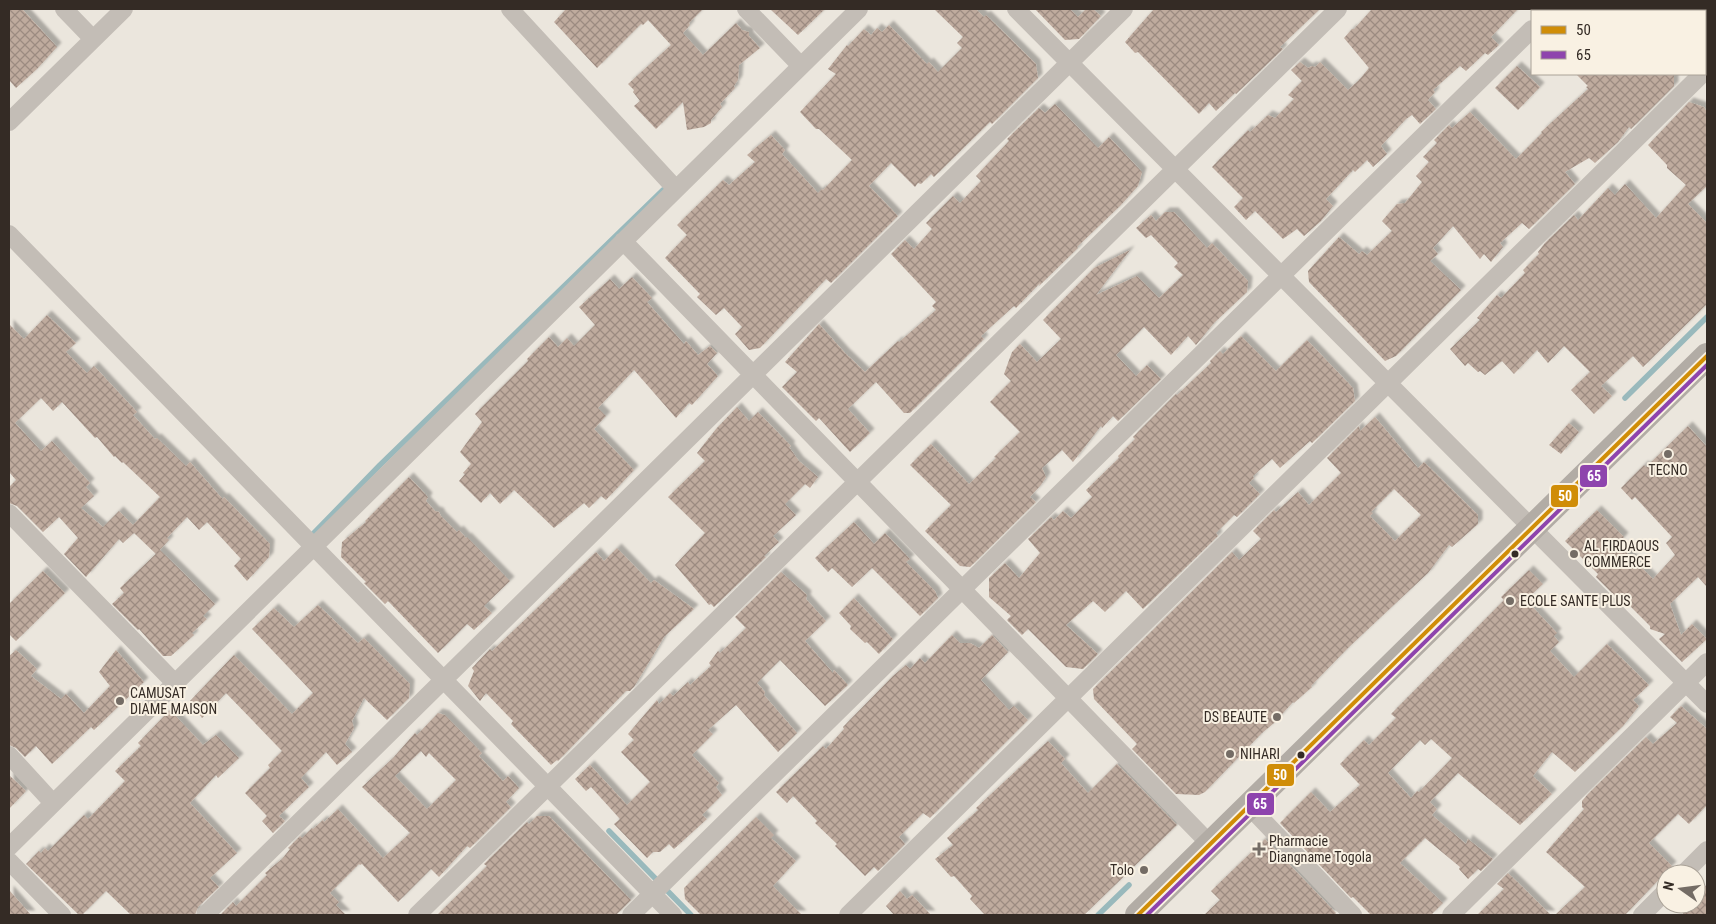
<svg xmlns="http://www.w3.org/2000/svg" width="1716" height="924" font-family="'Roboto Condensed',sans-serif">
<defs>
<pattern id="building-cross-hatch" width="8" height="8" patternUnits="userSpaceOnUse" patternTransform="scale(1.25)"><rect width="8" height="8" fill="#bfab9e"/><path d="M0 0l8 8M0 8l8-8" fill="none" stroke="#9c8b81"/></pattern>
<filter id="shadow"><feDropShadow dx="4.5" dy="-4.5" stdDeviation="1" flood-color="#0004"/></filter>
</defs>
<rect width="100%" height="100%" fill="#ebe6dd"/>
<g fill="none" stroke-linecap="round" stroke-linejoin="round">
<path stroke="#99b9bc" stroke-width="5.5" d="M1625,398L1707,317
M313,534L380,465L663,190
M609,831L691,915
M1098,915L1129,885"/>
</g>
<path fill="url(#building-cross-hatch)" fill-rule="evenodd" filter="url(#shadow)" d="M9,9H22L57,47L37,69L16,88L9,80Z
M566,9H703L689,23L690,25L683,33L703,55L736,23L742,30L749,32V36L760,48L739,65L738,80L734,86L735,88L720,104L722,107L711,120V123L704,127L687,130L683,102L656,129L634,106L640,101L633,92L634,90L628,84L671,45L648,20L643,25L641,24L597,68L554,22Z
M770,9H825L798,35Z
M934,9H976L984,17L986,15L1036,64L1038,78L992,124L990,122L934,177L931,174L921,184L918,183L915,187L891,163L869,186L898,216L831,283L826,279L760,348L749,350L735,334L742,327L724,308L716,315L697,297L700,294L665,258L687,235L677,225L723,180L729,185L755,162L747,155L771,135L785,150L782,154L818,193L822,189L823,190L852,160L819,129H816L800,112L836,74L828,69L847,45L848,46L864,29L871,35L877,28L882,32L889,25L927,64L929,62L938,72L962,48L957,43L963,37Z
M1035,9H1070L1078,17L1086,9H1093L1101,16L1079,39L1065,40Z
M1154,9H1320L1280,47L1283,49L1236,94L1235,93L1216,111L1209,103L1199,114L1138,52L1135,53L1125,42Z
M1372,9H1518L1491,37L1499,45L1488,55L1485,53L1466,71L1460,66L1433,90L1435,92L1428,100L1436,109L1420,124L1412,115L1406,119L1381,146L1387,154L1373,167L1367,160L1355,172L1353,170L1326,199L1333,206L1321,221L1304,236L1297,229L1283,239L1255,211L1246,220L1234,207L1243,198L1212,167L1248,130L1250,132L1268,115L1275,118L1294,99L1288,95L1302,81L1291,70L1300,62L1308,68L1312,66L1315,67L1320,62L1348,90L1359,80L1369,68L1344,38L1352,29H1354Z
M1517,66L1540,87L1518,110L1495,88Z
M1576,74H1674V86L1631,129L1629,127L1618,142L1595,163L1589,158L1565,172L1575,184L1529,229L1522,223L1500,243L1503,247L1491,262L1484,254L1480,259L1453,226L1433,248L1438,254L1430,261L1461,290L1396,356L1385,361L1309,282L1308,271L1339,237L1359,254L1362,251L1367,255L1392,231L1382,221L1397,204L1405,203L1422,182L1416,176L1429,162L1423,157L1437,143L1434,140L1449,125L1452,128L1470,112L1516,159L1542,133L1541,132L1588,89L1586,87L1588,86Z
M1689,102L1704,107L1707,112V186L1688,204L1707,223V304L1643,367L1633,356L1601,386L1612,396L1594,414L1571,390L1590,372L1564,346L1548,363L1537,350L1514,374L1502,361L1485,375L1480,371L1478,372L1468,363L1465,366L1450,349L1480,320L1477,318L1497,295L1501,298L1525,273L1523,270L1539,254L1538,252L1545,243L1574,215L1578,220L1608,188L1615,195L1625,184L1656,218L1686,185L1667,168V165L1648,145Z
M1055,104L1098,148L1109,137L1142,172L1138,186L1120,206L1077,247L1078,248L1039,286L1040,283L1016,308L1014,306L981,336L984,339L910,413H904L876,382L848,409L870,433L850,452L819,418L816,421L782,387L797,372L785,362L819,324L845,353L865,372L898,341L899,342L936,310L932,306L936,302L891,254L905,240L914,249L932,229L926,223L953,196L960,203L981,181L976,176L1009,141L1007,139L1039,108L1045,113Z
M1165,212H1174L1207,248L1212,243L1248,281L1247,292L1214,323L1196,345L1188,336L1171,355L1144,327L1116,355L1136,376L1147,365L1161,379L1118,421L1113,416L1102,428L1101,426L1073,462L1062,450L1042,468L1046,477L1041,485L1030,497L1036,502L970,567L960,566L925,531L951,505L910,465L931,444L969,484L996,458L994,457L1020,432L990,402L1011,381L1004,374L1012,352L1020,344L1037,362L1061,339L1043,320L1094,268L1130,250L1096,295L1137,276L1159,298L1183,275L1174,267L1178,263L1151,235L1146,238L1136,228L1151,215L1156,221Z
M632,277L652,298L647,302L684,344L686,341L698,355L710,346L717,353L707,364L718,376L692,405L689,403L676,418L634,370L598,408L606,416L594,429L634,470L606,500L601,496L589,508L584,503L554,528L514,490L500,504L490,493L481,503L459,481L465,474L463,473L471,464L460,452L482,422L475,414L528,361L527,359L549,337L558,347L567,338L574,346L595,325L579,307L610,279L619,289Z
M47,315L76,343L66,352L87,373L94,366L137,412L133,415L155,439L157,438L186,466L190,462L219,495L223,499L224,497L270,544L269,557L247,581L234,566L241,559L207,522L199,530L187,517L167,538L169,540L156,554L134,533L123,543L119,539L86,577L64,554L78,538L59,517L43,532L17,506L9,503V487L16,480L9,472V324L24,339ZM41,398L53,411L62,402L95,438L97,437L114,457L115,456L122,463L123,462L160,497L133,525L119,511L103,527L81,508L94,496L86,487L90,483L52,441L41,451L15,423Z
M1241,336L1276,371L1307,340L1353,388L1355,401L1312,443L1310,441L1280,468L1272,459L1253,476L1254,478L1249,483L1260,494L1237,517L1234,515L1216,533L1218,536L1143,609L1126,591L1105,612L1093,601L1066,625L1098,654L1083,669L1066,667L1028,629L1022,635L1007,620L1011,616L989,597V578L1005,563L1019,578L1040,553L1028,539L1051,517L1054,520L1063,511L1071,518L1092,497L1086,490L1119,458L1118,456L1135,439L1133,437L1176,394L1177,395L1211,363L1210,361L1220,351L1223,354Z
M737,407L749,421L758,412L791,446L789,447L799,461L818,477L810,488L805,484L785,504L796,515L773,536L779,542L764,556L766,557L714,607L711,604L709,605L675,565L705,533L668,497L705,461L697,453L716,429Z
M1375,417L1418,468L1424,462L1478,515V524L1452,547L1449,545L1428,573L1348,648L1311,686L1312,687L1294,703L1293,702L1274,723L1262,733L1205,792L1199,795L1176,794L1132,749L1137,744L1094,699L1093,689L1232,552L1239,560L1261,539L1253,531L1274,510L1276,512L1298,492L1309,505L1341,473L1327,458L1359,426L1360,431ZM1394,489L1421,515L1395,541L1370,516L1373,513L1371,512Z
M1569,423L1579,432L1561,454L1549,445Z
M1688,426L1707,447V587L1698,577L1670,604L1681,635L1692,624L1707,639L1682,662L1659,639L1665,634L1650,629V626L1626,602L1624,605L1596,577L1598,574L1565,541L1597,510L1624,537L1618,544L1653,579L1675,555L1666,543L1672,537L1635,497L1632,500L1621,488L1644,465L1646,467Z
M409,477L428,497L426,501L435,511L439,512L441,516L457,532L459,530L466,538L467,537L510,581L484,606L492,613L474,630L467,624L438,653L388,601L385,604L364,583L366,582L341,557L342,542L366,522L365,521Z
M854,522L874,544L885,533L910,559L906,562L935,591L938,598L920,616L872,568L852,587L832,568L828,572L815,558Z
M617,548L651,583L654,580L694,609L664,637L634,687L630,691H626L558,761L557,760L551,765L511,724L513,721L486,693L480,701L468,686L474,671L472,668L490,649L492,651L596,552L604,561Z
M160,550L215,604L203,616L207,619L192,633L194,635L171,656H163L139,629L138,630L112,604L124,593L120,588Z
M1529,570L1543,584L1526,600L1557,633L1554,636L1559,642L1550,651L1574,677L1607,644L1649,685L1633,700L1639,706L1623,726L1575,772L1552,752L1533,776L1552,794L1520,825L1458,773L1430,802L1437,809L1432,815L1466,844L1468,839L1493,859L1481,871L1478,869L1468,879L1459,869L1460,867L1425,838L1400,863L1443,903L1431,915H1371L1353,897L1351,898L1280,823L1311,792L1330,812L1360,785L1340,764L1364,740L1369,745L1396,718L1391,714L1504,600L1501,597ZM1431,739L1452,758L1419,792L1417,791L1411,798L1388,773L1420,740L1425,745Z
M43,571L65,593L16,641L9,634V604Z
M781,572L807,595L806,599L826,621L805,641L833,673L834,670L848,685L825,706L780,660L757,683L765,692L764,695L797,733L778,752L736,705L708,730L713,734L692,755L719,783L716,787L722,795L702,815L707,819L674,849L669,844L660,852H653L647,858L614,824L620,819L591,787L586,791L575,779L590,765L627,805L650,782L621,752L634,740L628,734L657,700L659,704L670,693L673,696L688,682L690,685L711,666L709,663L718,651L720,653L746,628L735,617Z
M854,598L893,639L879,654L867,642L865,643L850,629L851,626L839,613Z
M318,605L358,643L364,638L410,684L409,698L387,720L364,698L352,721L354,728L345,744L352,752L337,765L326,752L301,778L309,787L279,816L285,821L273,833L262,821L267,816L245,793L270,768L268,765L282,751L226,693L202,718L190,701L234,655L292,714L313,693L252,629L274,608L294,627Z
M952,635L960,643H970L979,648L992,635L1008,652L981,680L1009,710L1014,706L1028,720L930,818L923,813L899,837L905,844L878,871L874,867L865,876L835,846L837,844L815,823L817,821L793,796L787,803L776,792L823,746L826,749L844,729L843,727L893,676L906,665L910,669L920,658L925,663Z
M16,650L37,669L31,676L61,699L66,694L84,713L110,686L99,672L116,650L144,682L94,730L91,727L52,764L36,746L25,757L16,748L9,745V656Z
M1681,706L1707,729V805L1689,824L1678,814L1649,843L1672,866L1625,915H1555L1585,887L1546,852L1584,809L1582,807V801L1588,794L1646,737L1653,744L1677,723L1670,717Z
M170,710L203,745L216,735L239,758L218,778L216,775L190,803L237,853L210,878L219,887L198,907L195,915H131L106,891L82,915H79L26,864L39,851L41,853L45,848L48,851L84,815L88,819L125,781L115,771L141,746L138,743Z
M438,713L445,715L482,753L479,756L503,781L508,776L519,788L506,802L511,807L470,848L467,846L439,877L431,869L398,902L362,864L360,865L359,864L330,893L339,902L336,905L346,915H220L233,902L236,906L267,875L265,873L282,859L290,849L288,848L300,836L302,838L312,828L313,829L323,820L324,822L338,809L383,858L410,833L362,787L393,758L415,733L417,735ZM421,751L426,757L429,753L456,780L427,809L395,776Z
M1048,741L1065,759L1061,763L1088,793L1117,764L1177,825L1084,915H985L970,899L972,896L954,876L951,877L935,859L953,845L947,838L978,810L976,808Z
M9,775L26,791L9,809Z
M537,816H549L631,900L616,915H437L487,866L484,864L527,822L529,824Z
M756,817L774,835L771,838L796,861L773,886L802,915H701L685,899L684,888Z
M1265,839L1336,913L1334,915H1204L1220,900L1211,891Z
M1508,873L1551,915H1477L1504,889L1497,884Z
M1707,884V915H1682L1691,904H1696V898Z
M9,890L31,915H9Z
M900,891L907,899L912,895L931,915H894L886,906Z"/>
<g fill="none" stroke-linecap="round" stroke-linejoin="round">
<path stroke="#c3bdb6" stroke-width="18" d="M64,9L93,39
M510,9L676,189
M746,9L801,66
M1016,9L1707,704
M1627,9L1629,11
M1550,11L1552,9
M9,122L124,9
M9,234L673,915
M623,241L1210,844
M9,513L175,683
M9,755L53,803
M1249,806L1353,915
M9,847L859,9
M9,861L62,915
M1683,874L1707,850
M205,915L1124,9
M417,915L1338,9
M631,915L1532,29
M848,915L1702,74
M1451,915L1707,662
M1642,915L1666,891"/>
<path stroke="#b2aca5" stroke-width="26" d="M1138,915L1707,356"/>
<g stroke="#f9f1e3" stroke-width="8">
<path id="bus-1" d="M1138,915L1707,356"/>
</g>
<g stroke="#f9f1e3" stroke-width="8">
<path id="bus-2" d="M1147,915L1707,365"/>
</g>
<use href="#bus-1" stroke="#d08d07" stroke-width="4"/>
<use href="#bus-2" stroke="#8e44ad" stroke-width="4"/>
</g>
<g fill="#746c65" stroke="#f9f1e3" stroke-width="2">
<circle cx="1668" cy="454" r="5"/>
<circle cx="1574" cy="554" r="5"/>
<circle cx="1510" cy="601" r="5"/>
<circle cx="120" cy="701" r="5"/>
<circle cx="1277" cy="717" r="5"/>
<circle cx="1230" cy="754" r="5"/>
<path d="M1256.5 841.5h5v5h5v5h-5v5h-5v-5h-5v-5h5z"/>
<circle cx="1144" cy="870" r="5"/>
</g>
<g fill="#342b25" stroke="#f9f1e3" stroke-width="2">
<circle cx="1515" cy="554" r="4.5"/>
<circle cx="1301" cy="755" r="4.5"/>
</g>
<g text-anchor="middle" dominant-baseline="central" stroke-width="4" stroke-linejoin="round" paint-order="stroke">
<g font-size="14" fill="#342b25" stroke="#f9f1e3" text-anchor="start">
<text x="1668" y="470" text-anchor="middle">TECNO</text>
<text x="1584" y="546">AL FIRDAOUS<tspan x="1584" dy="16">COMMERCE</tspan></text>
<text x="1520" y="601">ECOLE SANTE PLUS</text>
<text x="130" y="693">CAMUSAT<tspan x="130" dy="16">DIAME MAISON</tspan></text>
<text x="1267" y="717" text-anchor="end">DS BEAUTE</text>
<text x="1240" y="754">NIHARI</text>
<text x="1269" y="841">Pharmacie<tspan x="1269" dy="16">Diangname Togola</tspan></text>
<text x="1134" y="870" text-anchor="end">Tolo</text>
</g>
</g>
<g stroke="#f9f1e3" stroke-width="2">
<rect x="1579" y="464" width="29" height="24" rx="5" fill="#8e44ad"/>
<rect x="1550" y="484" width="29" height="24" rx="5" fill="#d08d07"/>
<rect x="1266" y="763" width="29" height="24" rx="5" fill="#d08d07"/>
<rect x="1246" y="792" width="29" height="24" rx="5" fill="#8e44ad"/>
</g>
<g font-size="14" text-anchor="middle" font-weight="bold" fill="#fff">
<text x="1594" y="481">65</text>
<text x="1565" y="501">50</text>
<text x="1280" y="780">50</text>
<text x="1260" y="809">65</text>
</g>
<rect width="1716" height="924" fill="none" stroke="#342b25" stroke-width="20"/>
<rect x="1531" y="10" width="175" height="65" fill="#f9f1e3" stroke="#aaa297"/>
<rect x="1541" y="26" width="25" height="8" fill="#d08d07" stroke="#aaa297"/>
<text x="1576" y="35" font-size="15" fill="#342b25">50</text>
<rect x="1541" y="51" width="25" height="8" fill="#8e44ad" stroke="#aaa297"/>
<text x="1576" y="60" font-size="15" fill="#342b25">65</text>
<g transform="translate(1681 889) rotate(284)"><circle r="24" fill="#f9f1e3" stroke="#aaa297"/>
<path d="M0-4L9 19L0 12L-9 19Z" fill="#746c65"/>
<text y="-8" font-size="14" font-weight="bold" text-anchor="middle" fill="#342b25">N</text>
</g>
</svg>
